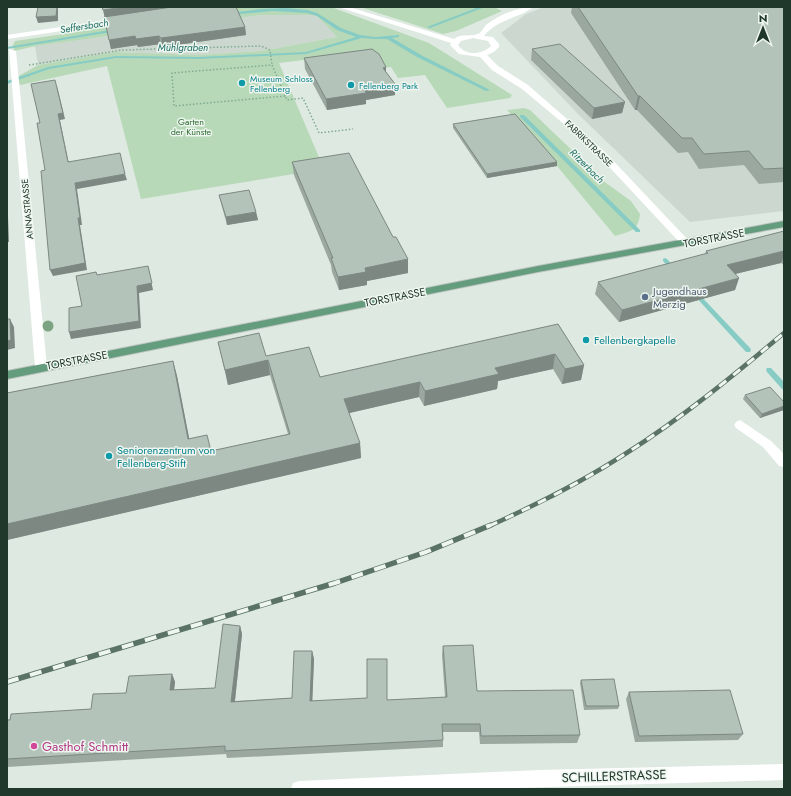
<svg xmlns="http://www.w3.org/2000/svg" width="791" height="796" font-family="Jost,sans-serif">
<rect width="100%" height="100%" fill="#dee9e1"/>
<path fill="#ccd8cf" d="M544,7H784V211L690,222L577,113L501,33L526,14Z
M262,15H316L337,37L261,51L199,55L116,52L38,65V64L35,46Z"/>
<path fill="#b7d9b7" d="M233,7H331L429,43L512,95L510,98L447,108L425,75L398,78L391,67L381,68L370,52L279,63L324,169L141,199L107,66L20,85L17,77L38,65L115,52L199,55L261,51L337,37L316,15H262L36,46L14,51L13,45L15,41L64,34L71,30Z
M360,7H494L502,11L456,31L443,34Z
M524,108L530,110L606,183L631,201L640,214C638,232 630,231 615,236L557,166L507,110Z"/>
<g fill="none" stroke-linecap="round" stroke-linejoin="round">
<path fill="#87ccc4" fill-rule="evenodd" d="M479,7H485L430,28L427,27Z
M286,8L307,10L317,13L341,28L360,35L375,37L399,35V37L392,38L421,55L490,90L486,91L417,57L387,39H375L362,38L306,54L199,59L116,58L49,69L7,84V81L48,67L116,56L199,57L306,52L356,37L337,30L317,16L307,13L273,11L230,15L228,14L230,13L261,9Z
M116,29L118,30V31L7,49V47Z
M520,115H524L640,230V232H636L520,117Z
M665,258L667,259L676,269L677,270L676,271H672L663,261V259Z
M695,291L697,292L750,348L751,350L750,352H746L693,294L692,293Z
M767,368H771L784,382V390L782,389L767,372L766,370Z"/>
<g stroke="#c1c7c4" stroke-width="2">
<path id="major" d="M784,221V227L538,272L7,379V371L538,266Z"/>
</g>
<path stroke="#7fab91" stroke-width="1.5" stroke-dasharray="1.5 2" stroke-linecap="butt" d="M29,65L122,50L261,46L270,50L272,65
M285,96L174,106L172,73L272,65L287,100L303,98L319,133L353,129"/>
<path fill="#fff" fill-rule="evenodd" d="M338,7H349L454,39C460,33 472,37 478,34C481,33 484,27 486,25C499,15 517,7 533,7C519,19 498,18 484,36L493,37L499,44V47L494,52L487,55L498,66L528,85L605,152L691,243L690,245H682L599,156L565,125L522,89L492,70L480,57L459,54L450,45L451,43ZM473,38L488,41L491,46C482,55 465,56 458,45L461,41Z
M121,18L125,20L124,22L7,39V35Z
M9,49L16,51L47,367L41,371L35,367Z
M740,420L771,441L784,454V467L779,466L763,447L736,428L734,425L736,422Z
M784,764V780L483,789H291L293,783L299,781L539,770Z"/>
<use href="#major" fill="#649c7e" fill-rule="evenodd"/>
<g stroke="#5a7366" stroke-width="4.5">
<path id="rail-far1" d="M489,526C536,505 582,482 625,454C682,418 733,376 784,333"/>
</g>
<g stroke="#5a7366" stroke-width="5.5">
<path id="rail" d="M7,682L335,583L426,552L491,525"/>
</g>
<use href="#rail-far1" stroke="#eef6ef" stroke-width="3" stroke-dasharray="9" stroke-linecap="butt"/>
<use href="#rail" stroke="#eef6ef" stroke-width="4" stroke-dasharray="12" stroke-linecap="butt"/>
</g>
<circle fill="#7da482" cx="48" cy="326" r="5.5"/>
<path fill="#9aa89f" d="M572,7H784V182L759,184L744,165L699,169L688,152L678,153L637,110H635L571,13Z
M245,27L246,35L163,47L161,44L138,47L137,45L111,49L109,40Z
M532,49L625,102L622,113L592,119L531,60Z
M304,58L386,72L395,95L366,100V104L327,110L305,69Z
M453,124L557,162V166L487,178L453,128Z
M292,162L408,273L367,281V285L339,290L332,272L331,265L294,175Z
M219,195L256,212L258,220L227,225L221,203Z
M784,231V265L781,263L735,274L739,278L735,290L619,322L595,294L598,282L705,254L706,251Z
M558,324L584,365L581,380L562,384L553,369L498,381L497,389L424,406L419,397L349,413L360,443L361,458L7,540V393L173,361L177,376L189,438L211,451L288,434L270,375L228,385L218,342L266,356L320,377Z
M745,395L784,402V410L760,418L743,399Z
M240,626L242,634L235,701L292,698L312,651L314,659L312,701L387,700L445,697L442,655L443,646L477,691L580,735L577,743L480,744L479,732H443V747L227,758L226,754L7,767V720L91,709L126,693L172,674L175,682L174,690L215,688Z
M581,680L619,706L618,709L584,710L580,683Z
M629,692L743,734L738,740L635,742L626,699Z
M784,694V704L783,696Z"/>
<path fill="#7d8882" d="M57,7H58V21L38,23L36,17Z
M124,7H182L105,19L103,10Z
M245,27L246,35L163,47L161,38Z
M135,36H159L161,44L138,47L137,45L111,49L109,40Z
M386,67V78L383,68Z
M395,84V95L366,100V104L327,110L326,99L365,89Z
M57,86L65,119L60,120L70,169L68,162L58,114Z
M638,96H640L637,110H635Z
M625,102L622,113L592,119L594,108Z
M557,162V166L487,178V174Z
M125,174L127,180L77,189L82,225H80L87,270L53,276L50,270L78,218L75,183Z
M7,191L9,242H7Z
M256,212L258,220L227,225L226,217Z
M784,251V256L781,263L723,277L727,265Z
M408,259V273L367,281V285L339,290L338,277L365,268Z
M148,266L153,290L139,293L141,328L71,339L69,332L137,286Z
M739,278L735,290L619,322L622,310Z
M10,319L14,327L15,348L7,350V341Z
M555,354L553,369L498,381L497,389L424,406L425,391L495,368Z
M268,360L270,375L228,385L225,370Z
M173,361L177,376L192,453L188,439Z
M584,365L581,380L562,384L565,369Z
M420,382L419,397L345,414L344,399Z
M784,406V410L760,418L762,414Z
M360,443L361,458L7,540V524Z
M240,626L242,634L234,709L231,702Z
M312,651L314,659L312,709L310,701Z
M172,674L175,682L173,698L170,690Z"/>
<path fill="#b3c3b9" stroke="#7d8882" d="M38,7H57L56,16L36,17Z
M102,7H124L103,10Z
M172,7H236L245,27L161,38L159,36L136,39L135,36L109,40L104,17Z
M578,7H784V168L764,169L749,151L704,154L692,138H682L640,96H638Z
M560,44L625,102L594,108L532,49Z
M372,49L379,54L386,67L383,68L395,84L365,89L366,93L326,99L304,58Z
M55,80L63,113L58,114L68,162L120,153L125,174L75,183L80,218H78L85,263L50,270L41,171L45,170L37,123H40L31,84Z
M515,114L557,162L487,174L453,124Z
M349,153L393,237H396L408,259L365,268L366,272L338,277L331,258H333L292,162Z
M249,190L256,212L226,217L219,195Z
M784,231V251L727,265L739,278L622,310L598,282L708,253L706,251Z
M148,266L152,283L137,286L139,321L69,332V308L82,306L76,276L96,272L97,275Z
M7,319H10L11,340L7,341Z
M558,324L584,365L565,369L555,354L495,368L499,374L425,391L420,382L344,399L360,443L7,524V393L173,361L188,439L207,435L211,451L290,434L268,360L225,370L218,342L259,333L266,356L309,347L320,377Z
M770,387L784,402V406L762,414L745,395Z
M223,624L240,626L231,702L292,698L294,651H312L310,701L367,698V659H387V700L447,697L443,646L473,645L477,691L573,690L580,735L481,736L480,724H442L443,740L225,751V746L7,759V720H10L11,714L91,709L93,694L126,693L129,676L172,674L170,690L215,688Z
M614,679L619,706H586L581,680Z
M730,690L743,734L639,736L629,692Z"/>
<g fill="#0f9aa8" stroke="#eef6ef" stroke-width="1.5">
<circle cx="242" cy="83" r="4"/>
<circle cx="351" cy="85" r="4"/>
<circle cx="586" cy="340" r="4"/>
<circle cx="109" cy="456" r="4"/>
</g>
<circle fill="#5c6f8a" stroke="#eef6ef" stroke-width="1.5" cx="645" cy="297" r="4"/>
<circle fill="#d1479c" stroke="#eef6ef" stroke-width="1.5" cx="34" cy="746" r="4"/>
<g text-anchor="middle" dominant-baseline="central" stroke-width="3" stroke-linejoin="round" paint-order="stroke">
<g font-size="9" fill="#0d838f" stroke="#eef6ef" text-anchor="start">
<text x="250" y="78">Museum Schloss<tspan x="250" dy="10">Fellenberg</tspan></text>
<text x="359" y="85">Fellenberg Park</text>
</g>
<g font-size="9" fill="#2d6c34" stroke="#eef6ef">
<text x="191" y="121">Garten<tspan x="191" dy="10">der Künste</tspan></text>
</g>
<g font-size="9" fill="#20372b" stroke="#eef6ef">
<text transform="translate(589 143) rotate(44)">FABRIKSTRASSE</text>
<text transform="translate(27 209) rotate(-95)">ANNASTRASSE</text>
</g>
<g font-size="10" font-style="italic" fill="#1e6f66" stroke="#eef6ef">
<text transform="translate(84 26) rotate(-9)">Seffersbach</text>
<text x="183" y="47">Mühlgraben</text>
<text transform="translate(587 166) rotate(45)">Ritzerbach</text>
</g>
<g font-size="11" fill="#20372b" stroke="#eef6ef">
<text transform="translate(714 238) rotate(-11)">TORSTRASSE</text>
<text transform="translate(395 297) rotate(-11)">TORSTRASSE</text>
<text transform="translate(77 360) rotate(-11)">TORSTRASSE</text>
</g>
<g font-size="11" fill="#4e5e75" stroke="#eef6ef" text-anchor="start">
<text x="653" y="291">Jugendhaus<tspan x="653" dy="13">Merzig</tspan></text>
</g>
<g font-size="11" fill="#0d838f" stroke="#eef6ef" text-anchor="start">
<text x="594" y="340">Fellenbergkapelle</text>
<text x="117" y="450">Seniorenzentrum von<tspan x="117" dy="13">Fellenberg-Stift</tspan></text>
</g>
<g font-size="13" fill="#b23c85" stroke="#eef6ef" text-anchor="start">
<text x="42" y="746">Gasthof Schmitt</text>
</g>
<g font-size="13" fill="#20372b" stroke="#eef6ef">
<text transform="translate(614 776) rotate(-2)">SCHILLERSTRASSE</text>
</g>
</g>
<rect width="791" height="796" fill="none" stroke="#20372b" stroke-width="16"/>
<g transform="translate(763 28)" stroke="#eef6ef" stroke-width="3" paint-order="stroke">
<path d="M0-3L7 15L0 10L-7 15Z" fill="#20372b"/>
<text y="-6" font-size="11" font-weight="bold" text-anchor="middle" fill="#20372b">N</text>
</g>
</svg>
